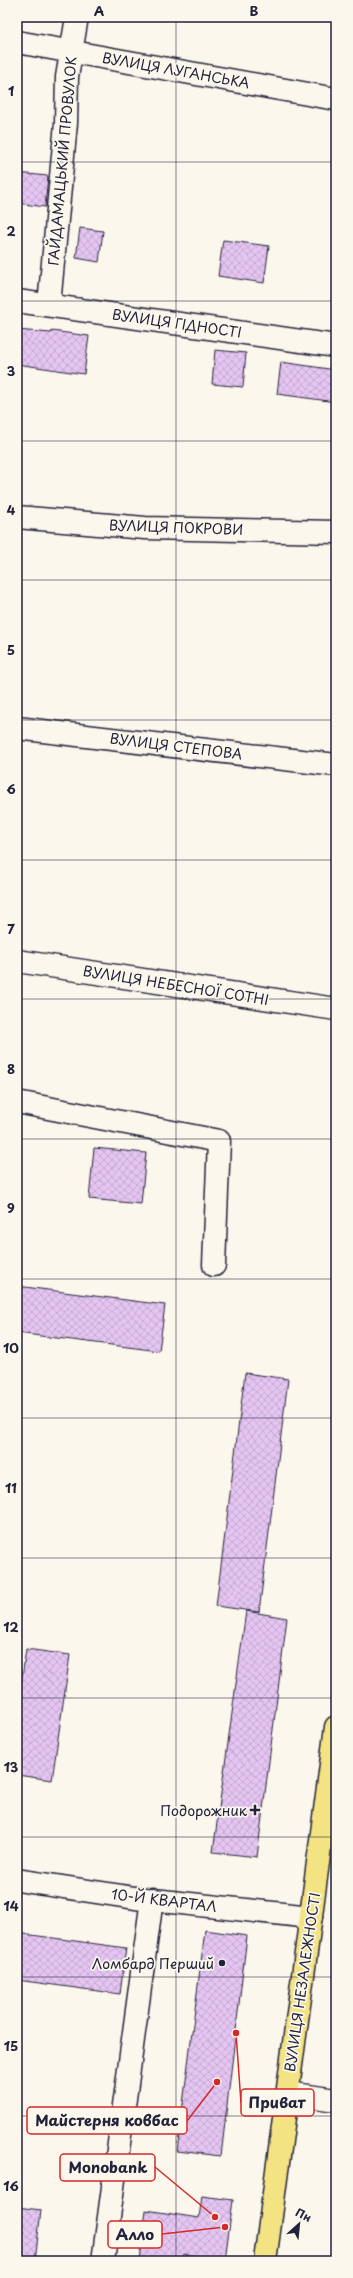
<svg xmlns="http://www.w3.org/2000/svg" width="353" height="2278" font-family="'Playpen Sans',sans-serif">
<defs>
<pattern id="building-cross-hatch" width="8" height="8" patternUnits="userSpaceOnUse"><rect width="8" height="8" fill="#e5c5f2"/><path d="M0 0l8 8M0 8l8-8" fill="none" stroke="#c4a9d0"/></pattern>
</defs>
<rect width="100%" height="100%" fill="#fbf7ec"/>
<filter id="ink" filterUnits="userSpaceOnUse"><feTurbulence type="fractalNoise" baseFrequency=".025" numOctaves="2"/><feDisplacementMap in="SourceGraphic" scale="8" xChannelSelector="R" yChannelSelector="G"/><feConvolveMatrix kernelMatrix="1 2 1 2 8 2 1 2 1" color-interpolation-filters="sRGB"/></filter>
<g filter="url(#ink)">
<path fill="url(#building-cross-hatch)" stroke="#22223b" d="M17,173L48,176L45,207L17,203Z
M80,228L103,231L99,262L76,258Z
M223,240L269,246L264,283L218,276Z
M17,330L51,333L52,331L89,336L84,374L17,364Z
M215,350L246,353L243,387L212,384Z
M281,362L336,370V402L277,394Z
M94,1148L146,1153L141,1204L89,1199Z
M17,1286L165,1305L159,1351L17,1333Z
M245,1373L288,1379L259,1612L216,1606Z
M246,1611L287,1618L257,1857L213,1852Z
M26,1649L70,1655L52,1780L17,1775V1685H21Z
M205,1930L247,1936L221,2156L177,2151Z
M17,1933L126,1948L120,1994L17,1980Z
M202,2196L233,2200L225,2260L184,2254L183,2261H140L146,2210L199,2218Z
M17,2207L41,2210L35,2261H17Z"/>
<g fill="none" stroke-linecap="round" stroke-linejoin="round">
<g stroke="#22223b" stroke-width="25">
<path id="minor" d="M17,42L336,99
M17,301L336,346
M49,305L66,123L67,77L77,17
M17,517L145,528L336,532
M17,728L336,765
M17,961L336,1009
M17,1102L219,1141L214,1265
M17,1880L135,1898L311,1917
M288,2093L336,2100
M103,2261L152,1899"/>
</g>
<g stroke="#22223b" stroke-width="25">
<path id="major" d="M265,2261L336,1727"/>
</g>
<use href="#minor" stroke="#fbf7ec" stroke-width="22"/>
<use href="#major" stroke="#f4e382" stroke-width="22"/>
</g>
</g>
<path fill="none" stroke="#22223b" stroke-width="1" stroke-opacity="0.55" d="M176,17V2261M17,162H336M17,301H336M17,441H336M17,580H336M17,720H336M17,860H336M17,999H336M17,1139H336M17,1279H336M17,1418H336M17,1558H336M17,1698H336M17,1837H336M17,1977H336M17,2116H336"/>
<g fill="#22223b" stroke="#fbf7ec" stroke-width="1.5">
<path d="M253 1804h4v4h4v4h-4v4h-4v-4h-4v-4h4z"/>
<circle cx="222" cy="1963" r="4"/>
</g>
<g text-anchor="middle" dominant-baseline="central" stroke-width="3.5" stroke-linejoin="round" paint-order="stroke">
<g font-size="14" fill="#22223b" stroke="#fbf7ec">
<text transform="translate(176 70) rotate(10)">ВУЛИЦЯ ЛУГАНСЬКА</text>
<text transform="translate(62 161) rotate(-85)">ГАЙДАМАЦЬКИЙ ПРОВУЛОК</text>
<text transform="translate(177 323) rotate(8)">ВУЛИЦЯ ГІДНОСТІ</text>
<text transform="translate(176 527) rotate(2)">ВУЛИЦЯ ПОКРОВИ</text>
<text transform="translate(176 746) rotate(7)">ВУЛИЦЯ СТЕПОВА</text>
<text transform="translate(176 985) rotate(9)">ВУЛИЦЯ НЕБЕСНОЇ СОТНІ</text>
<text transform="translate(164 1900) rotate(7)">10-Й КВАРТАЛ</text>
<text transform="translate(302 1982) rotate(-82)">ВУЛИЦЯ НЕЗАЛЕЖНОСТІ</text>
</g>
<g font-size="14" fill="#22223b" stroke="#fbf7ec" text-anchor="end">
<text x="247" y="1810">Подорожник</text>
<text x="214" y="1963">Ломбард Перший</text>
</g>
</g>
<path fill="none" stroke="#d62828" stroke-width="1.5" d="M236 2033L241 2103M217 2082L187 2121M215 2217L155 2167M225 2227L162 2234"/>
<g fill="#d62828" stroke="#fbf7ec" stroke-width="1.5">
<circle cx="236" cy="2033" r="4"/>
<circle cx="217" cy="2082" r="4"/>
<circle cx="215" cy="2217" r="4"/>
<circle cx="225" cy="2227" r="4"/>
</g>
<g fill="#fbf7ec" stroke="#d62828" stroke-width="1.5">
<rect x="241" y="2089" width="73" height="27" rx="4"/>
<rect x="27" y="2107" width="160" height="27" rx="4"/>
<rect x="60" y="2154" width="95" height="27" rx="4"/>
<rect x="108" y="2221" width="54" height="27" rx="4"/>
</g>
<g font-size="15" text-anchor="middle" font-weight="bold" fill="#22223b">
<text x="277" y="2108">Приват</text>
<text x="107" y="2126">Майстерня ковбас</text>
<text x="108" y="2173">Monobank</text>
<text x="135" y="2240">Алло</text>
</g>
<rect width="353" height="2278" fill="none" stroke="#fbf7ec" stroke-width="44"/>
<g transform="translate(299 2224) rotate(27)" stroke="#fbf7ec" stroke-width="3" paint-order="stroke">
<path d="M0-3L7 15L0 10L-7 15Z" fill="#22223b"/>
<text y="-6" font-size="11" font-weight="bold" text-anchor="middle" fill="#22223b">Пн</text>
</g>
<rect x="22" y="22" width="309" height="2234" fill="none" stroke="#22223b" stroke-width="1.5"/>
<g font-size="13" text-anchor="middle" font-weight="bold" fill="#22223b">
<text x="99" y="16">A</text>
<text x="254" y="16">B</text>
<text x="11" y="96">1</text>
<text x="11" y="236">2</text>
<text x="11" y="376">3</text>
<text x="11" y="515">4</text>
<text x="11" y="655">5</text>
<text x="11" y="794">6</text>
<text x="11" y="934">7</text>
<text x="11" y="1074">8</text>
<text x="11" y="1213">9</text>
<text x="11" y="1353">10</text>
<text x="11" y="1493">11</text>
<text x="11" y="1632">12</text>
<text x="11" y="1772">13</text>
<text x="11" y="1911">14</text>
<text x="11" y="2051">15</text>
<text x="11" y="2191">16</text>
</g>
</svg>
